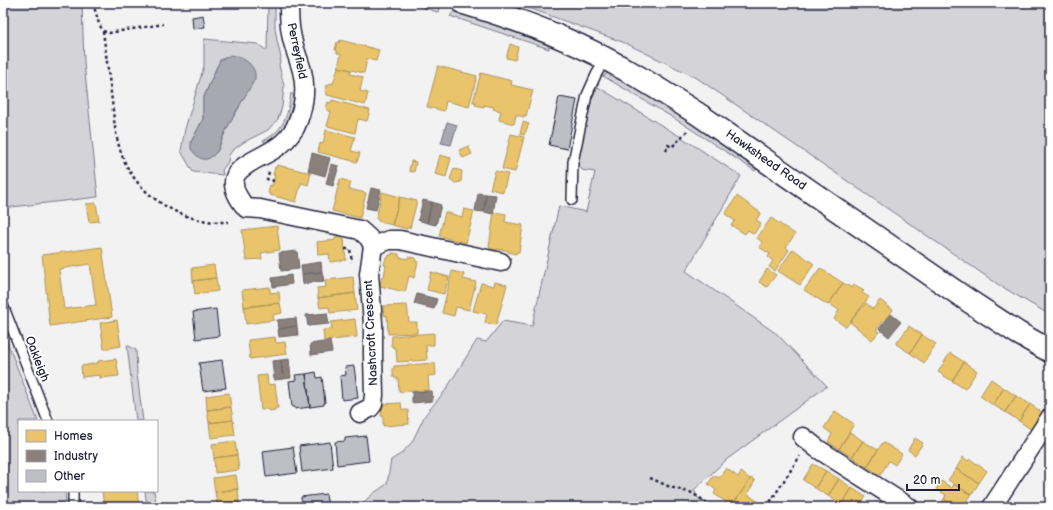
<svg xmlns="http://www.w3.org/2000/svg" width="1053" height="510" font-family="'Balsamiq Sans',sans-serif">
<rect width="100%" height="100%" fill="#f2f2f3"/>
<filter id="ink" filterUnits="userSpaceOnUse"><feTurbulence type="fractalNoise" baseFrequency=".025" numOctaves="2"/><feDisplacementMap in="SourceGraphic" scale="8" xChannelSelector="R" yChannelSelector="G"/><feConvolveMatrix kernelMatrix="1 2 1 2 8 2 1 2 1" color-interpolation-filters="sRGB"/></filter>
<g filter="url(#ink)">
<path fill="#d3d3d8" stroke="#7a7a8a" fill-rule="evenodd" d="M3,3H82L84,63L98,197L3,208Z
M261,3H275V28L277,40L281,58L279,65L284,86L282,107L278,119L268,130L244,142L233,150L229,155L228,162L222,170L223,175L193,172L181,151L185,129L204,66V39L258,44L267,51L268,4ZM217,66L240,106L228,126L217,152L191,142L203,119V99Z
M409,3H426L438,6L439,11L437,12Z
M515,3H1050V315L999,285L697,78L625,43Z
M455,10L493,22L548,42L549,49L450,16Z
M609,72L684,116L758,167L755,171L677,120L603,76Z
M598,87L681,137L741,176L686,271L777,334L827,386L726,460L694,490L698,498L711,507H360C367,497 377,491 387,484L391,460L402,453L412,442L425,415L445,391L477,340L486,342L503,321L532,326L559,206L586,212L595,172L582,170L577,163L590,102Z
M291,93L296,98L287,127L269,144L263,141C284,130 288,116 291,93Z
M3,331L38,421H19V491H65L66,507H3Z
M127,345L136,350L137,374L143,421H136Z
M145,491H154L157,507H147Z"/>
<path fill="#a8a8b2" stroke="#727282" d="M231,55C244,57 257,66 255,79C244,99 231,118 222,139C219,146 218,153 211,157C203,163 196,156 191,149V142L203,119V99L220,60Z
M447,122L457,125L451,145L441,143Z"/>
<path fill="#e9c46a" stroke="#ad935c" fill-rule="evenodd" d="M340,40L379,50L376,61L367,59L364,73L338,67L341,54L337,53V50H335L337,42L339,43Z
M510,44L518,47L515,60L506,58Z
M438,66L477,76L469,107L446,101L444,111L427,107Z
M338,67L351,70L350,74L363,77L360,91L368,93L365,105L327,95V93L325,92L327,85H329L330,83L333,84Z
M481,73L512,81L511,85L533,90L526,116L524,115V117L516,115L514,124L499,120L501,111L493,109L494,107L484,105V107L475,105L476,102H473Z
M332,100L370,110L367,121L358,119L355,133L327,126L331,112L326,109L328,102L331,103Z
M523,122L529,124L524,135L520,134Z
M326,130L355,137L351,151L360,153L357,162L318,152L320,143L323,144Z
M511,134L524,137L515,172L502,169Z
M468,146L472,154L463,158L459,150Z
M440,155L451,158L446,177L435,174Z
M411,161L416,162L414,172L409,171Z
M277,165L311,173L308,185L301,183L296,202L270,195V194L268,193L270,185L272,186L275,175H273L275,167H277Z
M454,169L462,171L461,182L455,183L450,179Z
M495,171L508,174L503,192L490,189Z
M340,179L351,182L349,189L366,193L360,218L332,211Z
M382,192L400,197L392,225L378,221L379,219H376Z
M737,196L761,213L756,220L761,223L754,234L748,230L745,234L731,225L735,221L725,214Z
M400,197L417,201L410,228L408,227L407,229L392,225Z
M96,203L99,221L89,222L86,204Z
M464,209L474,211L466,243L439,236L445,212L462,217Z
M494,212L506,214L505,222L523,225L519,252H517L516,254L508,252V250H506L490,249V248L489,247Z
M771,218L795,234L786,247L789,250L775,271L769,267L773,261L768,257L770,254L759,247L762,242L757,238Z
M277,226L280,250L261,253L262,259L246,260L242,230Z
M341,237V239H344L346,260L330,262L329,254L318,255L317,242L335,240V238Z
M102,247L112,317L50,326L42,255ZM90,264L96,305L64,309L59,269Z
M793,249L814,264L800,285L778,271Z
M392,253L399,254V257L408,259V257L416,258L415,261L418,262L414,278L409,276L405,292L380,286L382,276L384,277L386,265H384L386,257L388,258L389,255H392Z
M214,265L216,278L193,281L192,268Z
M820,268L843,283L828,305L804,290Z
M767,269L776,275L767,287L759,282Z
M452,271L464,274L463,279L476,282L469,310L456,307L454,316L442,313Z
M431,272L449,277L444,294L427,290Z
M353,277L355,293L318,298L317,288L326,287L325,280Z
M216,278L218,291L195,294L193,281Z
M495,282L507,285L496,325L485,323L487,314L473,311L481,283L494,286Z
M843,283L852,288L854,285L864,291L862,293L869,297L846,327L834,319L839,310L829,304Z
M270,287V293L279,292L280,303L244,307L242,290Z
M355,293L357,310L330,313L329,307L320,308L318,298Z
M880,300L893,310L876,330L879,332L872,340L850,322L866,303L873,309Z
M280,303L282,313L273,315L274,320L246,324L244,307Z
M407,305L409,322H417V333L388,334L387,315L384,316L383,306Z
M355,319L357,337L324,341L323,330L332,329L331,322Z
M117,320L121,346L104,349L100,323Z
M909,326L922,335L910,353L896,344Z
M434,333V345H426L427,360L397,362L396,348H393V346H391L392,336Z
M922,335L936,344L924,363L910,353Z
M275,337L276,343L285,342L287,354L250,359L248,340Z
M950,353L964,362L952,381L938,372Z
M116,359L119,376L100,378V375L82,377L81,366L98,363V361Z
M964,362L977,371L965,389L952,381Z
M435,363L436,375L428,376L429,390L400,392V390L399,391L398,378H394V376H393V368H394V366Z
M267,375L268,385L275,384L278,408H275V410L269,411V409L261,410L257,376Z
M991,379L1004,388L993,405L980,396Z
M1004,388L1016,396L1005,412L993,405Z
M229,393L231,407L207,410L206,396Z
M1016,396L1030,404L1019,421L1005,412Z
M401,403L402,410H408L409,424L383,426V416H381L382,404Z
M1030,404L1043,413L1032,430L1019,421Z
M231,407L233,420L209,423L207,410Z
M835,411L854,424L839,449L828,442L832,434L824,428Z
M233,420L235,435L211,438L209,423Z
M850,432L863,441L852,457L839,449Z
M915,438L923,443L915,455L908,450Z
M235,441L237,455L214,458L212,444Z
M863,441L878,450L867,467L852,457Z
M883,442L902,454L895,465L889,461L880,475L867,467Z
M237,455L239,470L215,473L214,458Z
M963,457L968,461L970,459L987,471L979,483L956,469Z
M813,464L826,471L815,488L803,480Z
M726,468L738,477L741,472L750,479L732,506L714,494L716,490L708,484L714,475L719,478Z
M956,469L979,483L971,495L948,480Z
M826,471L839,479L828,496L815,488Z
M236,475L238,489L215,492L213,478Z
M751,478L755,481L747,494L759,502L755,507H734L732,506Z
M839,479L852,488L842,505L828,496Z
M941,481L952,488L954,484L971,495L964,507H957L944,499L946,495L936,489Z
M852,488L866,497L859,507H840Z
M238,489L239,501L217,504L215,492Z
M102,491H137L139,507H104Z
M944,499L957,507H939Z
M239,501L240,507H217V504Z"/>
<path fill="#8a817c" stroke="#6b6468" d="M312,153L330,158L325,176L308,171Z
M331,164L339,166L333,186L326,184Z
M371,188L381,190L376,210L366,208Z
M478,193L486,194L484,212L475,211Z
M486,194L496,195L493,214L484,212Z
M423,200L432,202L427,223L418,220Z
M432,202L441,205L436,225L427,223Z
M297,251L299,269L281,271L279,253Z
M321,262L322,272L302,274L301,265Z
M322,272L324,281L303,284L302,274Z
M291,275L292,284L273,287L272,278Z
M417,294L437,299L434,309L414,304Z
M327,313L329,324L308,326L306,315Z
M891,314L901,322L889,337L879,329Z
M296,318L297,326L278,329L277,320Z
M297,326L298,335L279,337L278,329Z
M330,341L332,352L311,355L310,344Z
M289,359L291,378L283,379L281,360Z
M281,360L283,379L274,380L272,361Z
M432,391L433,401L412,403V392Z"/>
<path fill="#bebec6" stroke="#22223b" d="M203,15L205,27L193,29L192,17Z
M559,97L577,100L567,149L549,145Z
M216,309L219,336L196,339L193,312Z
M222,360L226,388L203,391L199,363Z
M354,366L358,398L342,400L340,376L346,375L345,367Z
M316,372L317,378L322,377L325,403H324V405L310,407L306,374Z
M306,374L310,407L295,409V407H292L289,381L296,380L295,375Z
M366,436L369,461L337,465L335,442L345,441V438Z
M330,442L333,468L302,472L299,446Z
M293,447L297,473L266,477L263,451Z
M326,494L328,507H302L301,497Z"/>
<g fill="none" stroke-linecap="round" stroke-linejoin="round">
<g stroke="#22223b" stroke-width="12">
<path id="service" d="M572,200L573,162L587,95L596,75L605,59
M3,305L48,421
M73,491V507"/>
</g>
<g stroke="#22223b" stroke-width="21">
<path id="minor" d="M289,3C289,13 289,23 291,33C293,47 299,59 302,71C307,90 303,111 295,128C290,136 284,143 276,148C250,165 215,170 246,208L260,209L360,230L369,238L373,246L369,274L373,323V356L374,395L373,404L370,408L360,413
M373,246L389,240H400L501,262
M803,437L818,449L909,507
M992,507L1050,418"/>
</g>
<g stroke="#22223b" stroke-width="25">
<path id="tertiary" d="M464,3C497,13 530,24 562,38C610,58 654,86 698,114L969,301L1018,333L1050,351"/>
</g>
<path stroke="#22223b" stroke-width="2.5" stroke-dasharray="3 3" stroke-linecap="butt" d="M93,3L99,24L103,31L109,33L163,24
M405,4V3
M103,31C106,54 109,78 112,101C114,119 115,137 122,155C133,188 167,213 201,220C210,222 219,222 228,222
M666,151L668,145L672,147L687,131
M269,172L267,179L274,181
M345,249H350L352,262
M650,478L670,487L692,493L714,507
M767,507L800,456"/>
<use href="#service" stroke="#fff" stroke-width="9"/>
<use href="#minor" stroke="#fff" stroke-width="18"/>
<use href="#tertiary" stroke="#fff" stroke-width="22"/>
</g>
</g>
<g text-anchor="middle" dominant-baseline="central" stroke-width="4" stroke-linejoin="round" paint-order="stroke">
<g font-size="12" fill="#22223b" stroke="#fff">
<text transform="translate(297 51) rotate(78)">Perreyfield</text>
<text transform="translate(766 160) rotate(35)">Hawkshead Road</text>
<text transform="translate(371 333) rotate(-93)">Nashcroft Crescent</text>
<text transform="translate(37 359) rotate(69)">Oakleigh</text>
</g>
</g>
<rect width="1053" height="510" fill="none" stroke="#fff" stroke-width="16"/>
<rect x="8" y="8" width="1037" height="494" fill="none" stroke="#22223b" stroke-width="1.5" filter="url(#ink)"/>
<rect x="18" y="420" width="140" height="72" fill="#ffffff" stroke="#a7a7b1"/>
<rect x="26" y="430" width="20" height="12" fill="#e9c46a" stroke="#a7a7b1"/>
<text x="54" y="440" font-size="12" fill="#22223b">Homes</text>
<rect x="26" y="450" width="20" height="12" fill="#8a817c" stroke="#a7a7b1"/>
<text x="54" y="460" font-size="12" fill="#22223b">Industry</text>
<rect x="26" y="470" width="20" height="12" fill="#bebec6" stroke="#a7a7b1"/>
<text x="54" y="480" font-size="12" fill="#22223b">Other</text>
<path d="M907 484v6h52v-6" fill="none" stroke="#22223b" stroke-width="2"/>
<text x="913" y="484" font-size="12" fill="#22223b" stroke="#ffffff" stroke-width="3" paint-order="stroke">20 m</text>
</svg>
